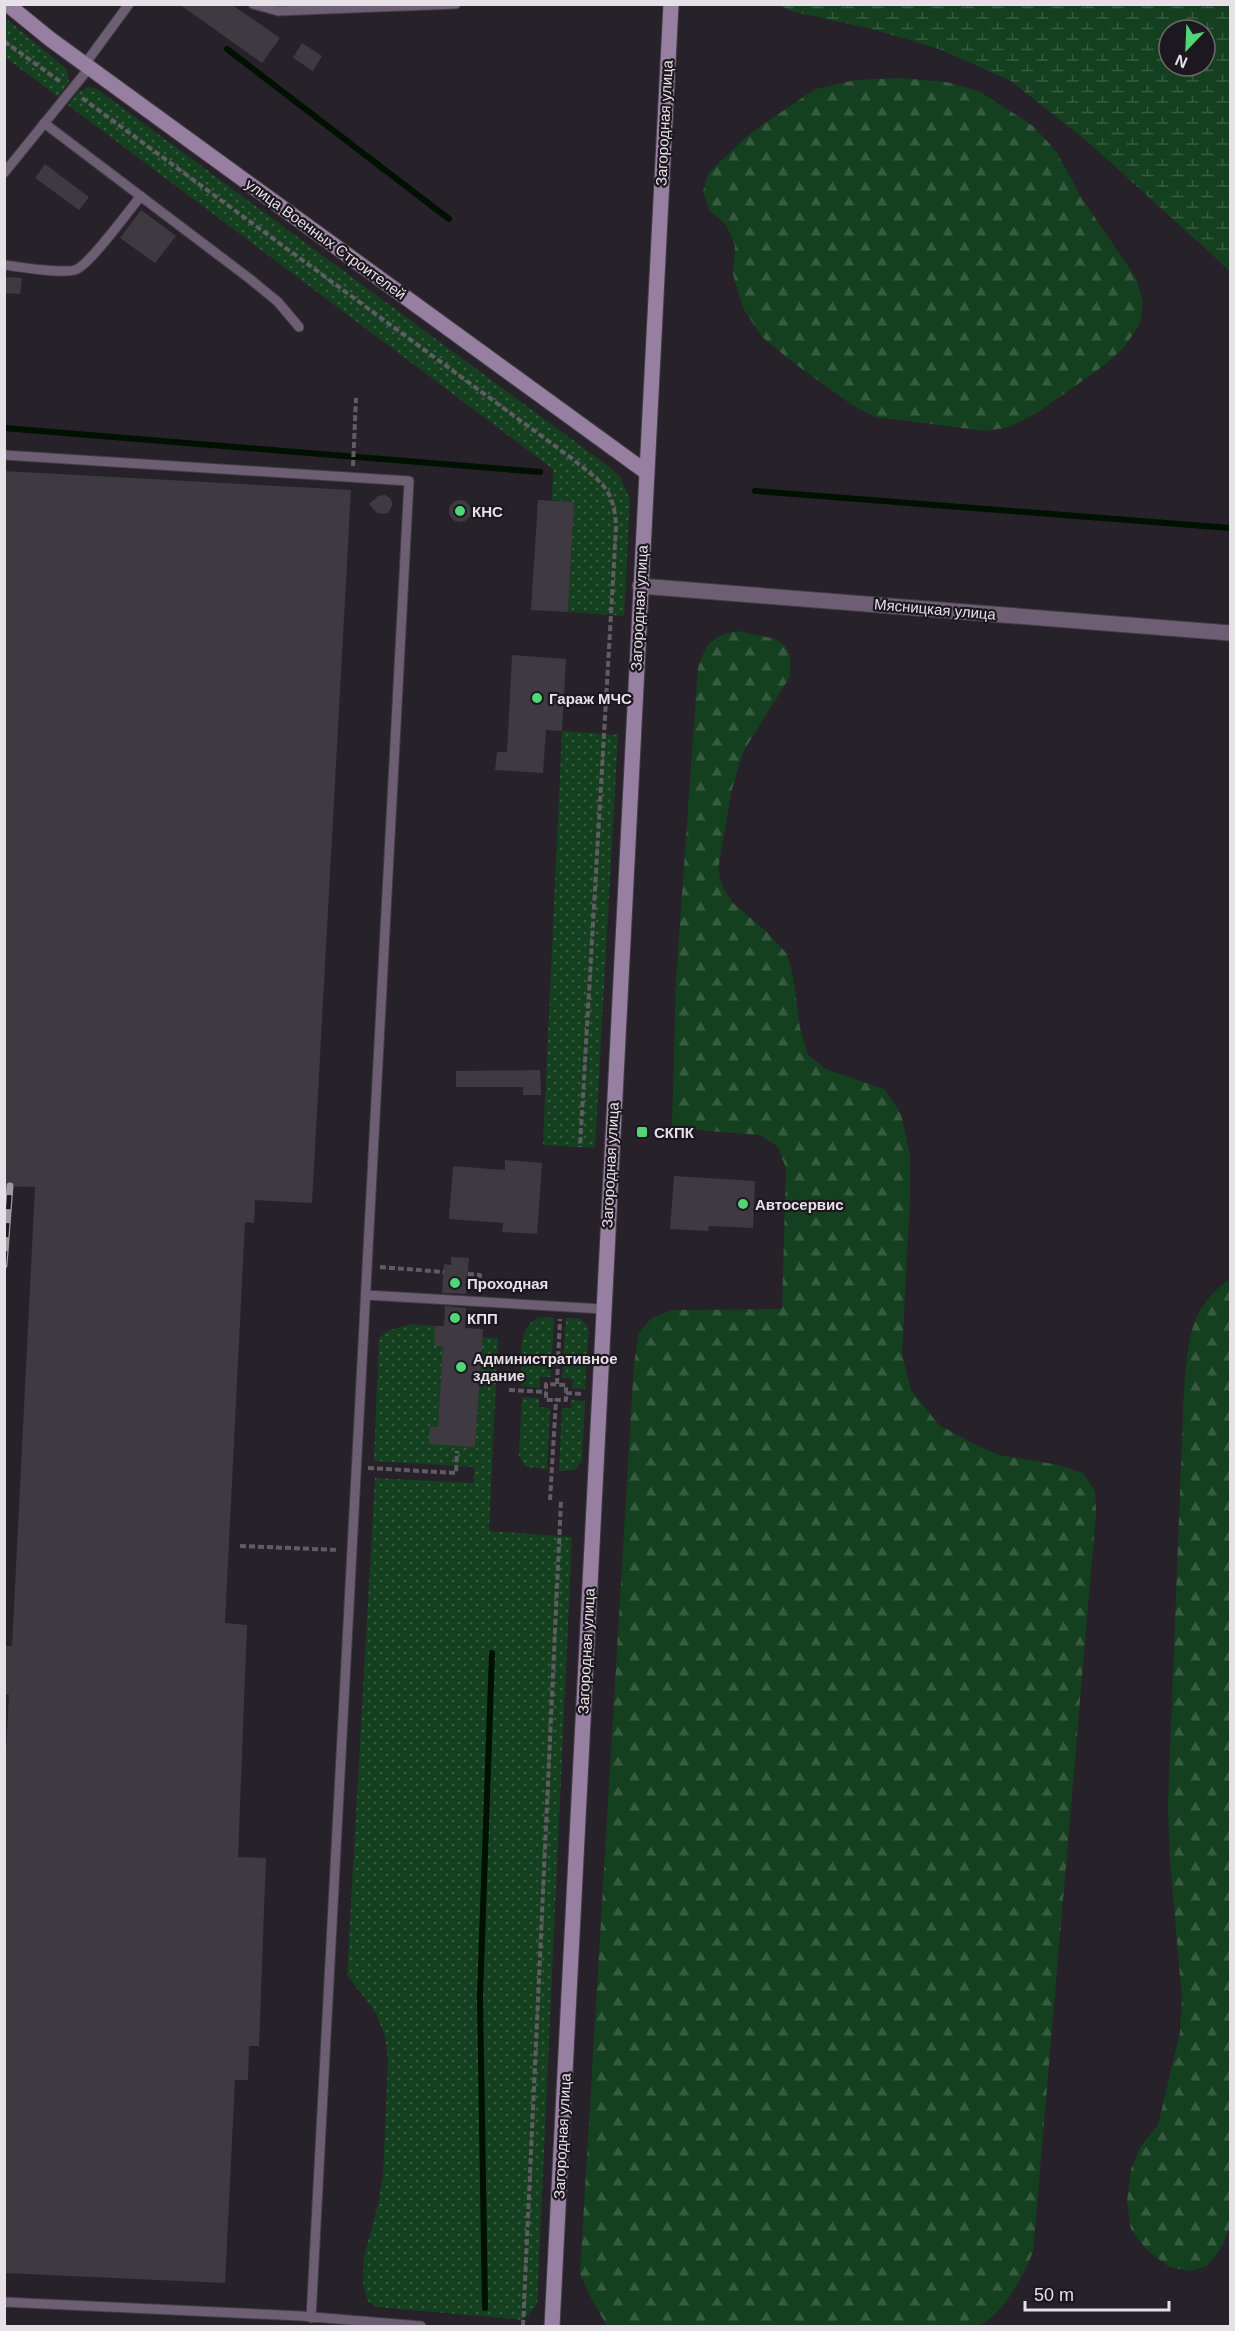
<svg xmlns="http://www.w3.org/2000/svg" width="1235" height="2331" font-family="Arial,sans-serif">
<defs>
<pattern id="grass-dots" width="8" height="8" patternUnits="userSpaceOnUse" patternTransform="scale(1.5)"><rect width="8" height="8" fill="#154020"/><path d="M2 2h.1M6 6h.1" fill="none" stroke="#375b40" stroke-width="1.8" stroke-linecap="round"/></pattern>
<pattern id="forest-firs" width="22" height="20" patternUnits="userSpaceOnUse" patternTransform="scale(1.5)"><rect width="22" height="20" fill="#154020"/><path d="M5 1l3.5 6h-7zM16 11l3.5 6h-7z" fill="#375b40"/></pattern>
<pattern id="wetland-marsh" width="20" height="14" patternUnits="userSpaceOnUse" patternTransform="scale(1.5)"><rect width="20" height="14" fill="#154020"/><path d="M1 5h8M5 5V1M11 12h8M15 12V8" fill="none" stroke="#375b40"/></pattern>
</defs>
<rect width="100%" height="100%" fill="#272129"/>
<path fill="url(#grass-dots)" d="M4,17L67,69L69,82L58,97L5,57Z
M89,87L97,89L608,466L620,477L630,499L624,616L568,612L574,502L552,500L553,469L68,105L78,92Z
M562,731L618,735L595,1148L543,1145Z
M541,1317L554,1318L551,1377H540V1388L521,1386C522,1366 515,1324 541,1317Z
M566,1318L581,1319L589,1328L585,1389L572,1388L573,1379L562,1378Z
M411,1324L435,1326L434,1345L443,1346L438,1427L475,1447L482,1337L498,1338L489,1531L572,1537L537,2305L523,2320L376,2307L368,2301L363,2283L364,2257L378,2204L383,2175L388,2061L385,2036L376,2013L347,1975L375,1478L474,1483V1467L374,1461L379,1338L387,1331Z
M522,1397L539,1398V1407L550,1408L547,1469L526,1467L519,1456Z
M571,1400L585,1401L582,1461L575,1470L559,1471L562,1408H571Z"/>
<path fill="url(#forest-firs)" d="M901,78L946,82L979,91L1033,126L1056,151L1081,197L1136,278L1143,302L1140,324L1125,346L1106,364L1037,413L1009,427L986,431L875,417L852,405L791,361L762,337L743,308L733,274L735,246L727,226L709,210L703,191L709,172L752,132L815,89L856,80Z
M737,631L776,639L786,647L791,661L789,678L743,752L732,789L718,869L723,888L733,903L768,933L787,954L793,976L800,1028L808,1055L826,1069L884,1089L901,1114L910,1154V1199L902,1354L911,1390L939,1425L970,1442L999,1455L1059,1465L1083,1473L1095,1491L1096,1513L1033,2252C1022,2278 1005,2312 979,2326H607L589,2294L580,2274L634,1364L639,1332L652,1318L672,1310L782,1309L786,1168L778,1147L760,1135L672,1128L676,978L698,668C707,643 710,637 737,631Z
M1230,1279V2227L1222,2247L1207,2266L1190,2271L1169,2267L1146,2249L1131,2229L1127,2202L1131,2169L1141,2146L1158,2125L1180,2032L1182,1999L1170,1861L1168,1804L1184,1388C1189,1341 1188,1308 1230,1279Z"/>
<path fill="url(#wetland-marsh)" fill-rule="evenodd" d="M780,5H1230V271L1088,142L1011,81L939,49L872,29L790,11ZM1169,30H1205V66H1169Z"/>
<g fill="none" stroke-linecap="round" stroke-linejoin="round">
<path stroke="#001001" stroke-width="6" d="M227,49L449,219
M4,428L540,472
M755,491L1230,528
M485,2308L480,1996L492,1653"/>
</g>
<path fill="#3f3a42" d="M179,4H231L280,38L262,63Z
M302,43L322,56L313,71L293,58Z
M45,164L89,197L79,210L35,178Z
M141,210L176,236L155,263L120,238Z
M4,277L22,278L20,294L4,293Z
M4,471L351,490L312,1203L255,1200L254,1223L245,1222L225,1623L247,1625L238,1857L266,1858L259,2046H249L248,2080H235L225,2283L4,2273V1789L9,1695L4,1694V1646H12L35,1187L4,1186Z
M385,495L390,498L393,504L388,513L383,514L377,513L369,504L378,496Z
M538,500L574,502L568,612L531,610Z
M449 511a11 11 0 1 1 22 0a11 11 0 1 1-22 0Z
M512,655L566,659L562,731L546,730L543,773L495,770L497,752H507Z
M540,1070L541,1095H523V1087H456V1071Z
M505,1160L542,1163L537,1234L502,1232L503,1223L449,1219L453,1166L505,1170Z
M674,1176L755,1181L753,1228L709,1226L708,1231L670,1229Z
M451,1257L469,1258L466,1294L442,1293L444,1264L451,1265Z
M445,1306L466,1308L465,1328L483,1329L475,1447L429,1444L430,1427H438L443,1346H434L435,1326H444Z"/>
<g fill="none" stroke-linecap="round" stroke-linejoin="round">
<g stroke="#423c44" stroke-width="11">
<path id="lane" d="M253,4L278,11L456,4
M85,64L129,4
M44,123L250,279L278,302L299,327
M4,173L90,67
M4,265C21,267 60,274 75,270C89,266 129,210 141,196
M4,455L409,481L311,2318
M366,1295L603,1309
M4,2302L301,2316L421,2326"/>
</g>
<g stroke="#423c44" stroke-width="17">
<path id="street" d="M640,586L1230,633"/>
</g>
<g stroke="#423c44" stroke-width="17">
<path id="secondary" d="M7,4L50,39L646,472
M552,2326L671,4"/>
</g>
<path stroke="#615c63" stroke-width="4" stroke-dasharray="6 3" stroke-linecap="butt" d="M4,41L62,83
M82,98L570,457C599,481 615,487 616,528L580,1147
M353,466L356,398
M380,1267L444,1272
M468,1274L480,1275L479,1289
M557,1384L560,1319
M509,1390L546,1392
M566,1393L583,1394
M368,1468L456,1473L457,1451
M550,1500L556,1400H566V1385L546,1384V1400H556
M240,1546L339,1550
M523,2326L561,1501"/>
<use href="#lane" stroke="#6d5e74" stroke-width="9"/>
<use href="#street" stroke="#6d5e74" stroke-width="15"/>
<use href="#secondary" stroke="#977fa2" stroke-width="15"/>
<g stroke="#9f9aa1" stroke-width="7">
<path id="rail" d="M4,1265L10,1186"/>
</g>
<use href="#rail" stroke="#1d181f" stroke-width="4.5" stroke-dasharray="14" stroke-linecap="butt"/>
</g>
<g fill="#50d674" stroke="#1d181f" stroke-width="2">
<circle cx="460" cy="511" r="6"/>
<circle cx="537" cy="698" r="6"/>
<rect x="636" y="1126" width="12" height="12" rx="3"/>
<circle cx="743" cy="1204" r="6"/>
<circle cx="455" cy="1283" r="6"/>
<circle cx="455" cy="1318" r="6"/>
<circle cx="461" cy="1367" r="6"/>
</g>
<g text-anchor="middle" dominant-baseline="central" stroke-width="4.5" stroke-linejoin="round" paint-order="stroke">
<g font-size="15" fill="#e5e1e7" stroke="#1d181f">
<text transform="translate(664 123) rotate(-87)">Загородная улица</text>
<text transform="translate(326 239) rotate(36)">улица Военных Строителей</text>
<text transform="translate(639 608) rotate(-87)">Загородная улица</text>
<text transform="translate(935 609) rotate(5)">Мясницкая улица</text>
<text transform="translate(610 1165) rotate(-87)">Загородная улица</text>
<text transform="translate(586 1651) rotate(-87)">Загородная улица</text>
<text transform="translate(562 2136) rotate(-87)">Загородная улица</text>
</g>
<g font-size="15" font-weight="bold" fill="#e5e1e7" stroke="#1d181f" text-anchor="start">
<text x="472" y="511">КНС</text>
<text x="549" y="698">Гараж МЧС</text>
<text x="654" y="1132">СКПК</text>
<text x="755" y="1204">Автосервис</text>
<text x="467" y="1283">Проходная</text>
<text x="467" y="1318">КПП</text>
<text x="473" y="1358">Административное<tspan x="473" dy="17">здание</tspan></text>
</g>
</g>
<rect width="1235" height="2331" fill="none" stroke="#e5e1e7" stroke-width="12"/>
<g transform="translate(1187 48) rotate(203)"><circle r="28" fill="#1d181f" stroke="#6d686f" stroke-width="1.5"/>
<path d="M0-4.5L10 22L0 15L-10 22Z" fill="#50d674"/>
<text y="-9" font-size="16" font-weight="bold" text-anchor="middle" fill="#e5e1e7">N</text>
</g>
<path d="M1025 2301v9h144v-9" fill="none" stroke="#e5e1e7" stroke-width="3"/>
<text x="1034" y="2301" font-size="18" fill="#e5e1e7" stroke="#1d181f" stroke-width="4.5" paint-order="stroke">50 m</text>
</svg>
